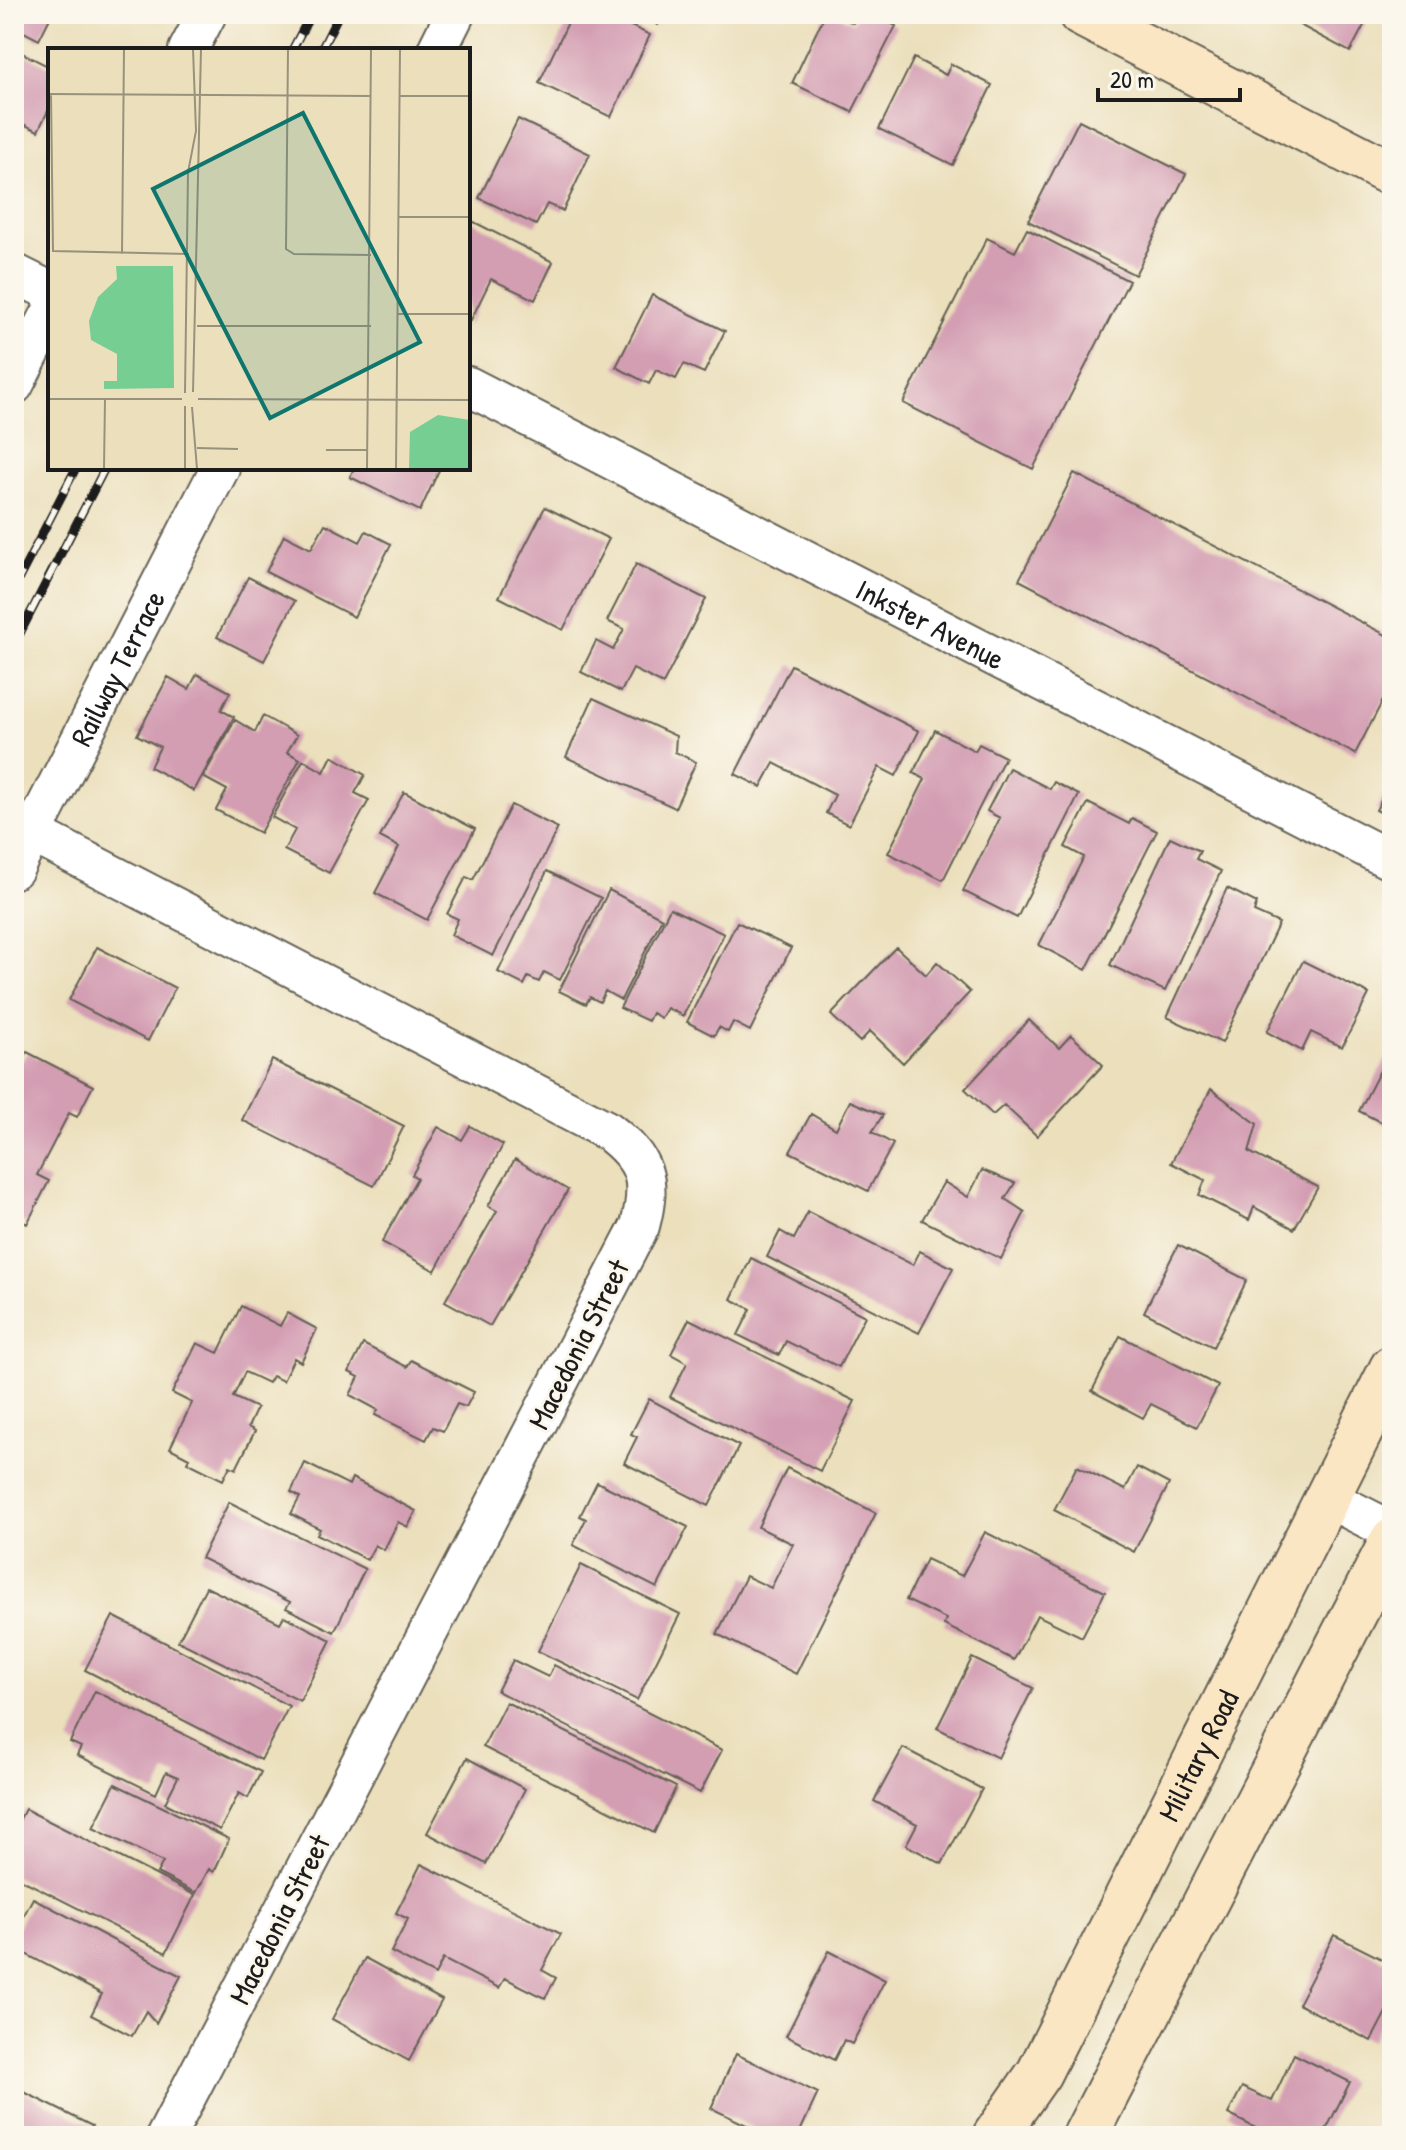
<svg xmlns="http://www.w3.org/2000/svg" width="1406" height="2150" font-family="'Patrick Hand',sans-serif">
<rect width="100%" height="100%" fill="#fbf7ec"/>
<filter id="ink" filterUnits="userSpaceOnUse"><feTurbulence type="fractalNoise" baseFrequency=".0125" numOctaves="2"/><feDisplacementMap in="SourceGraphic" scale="16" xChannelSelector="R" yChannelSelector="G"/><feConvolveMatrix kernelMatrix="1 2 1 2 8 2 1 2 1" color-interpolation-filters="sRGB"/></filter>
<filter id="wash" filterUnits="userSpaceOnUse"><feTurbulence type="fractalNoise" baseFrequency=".006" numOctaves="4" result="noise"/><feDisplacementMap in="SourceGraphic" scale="32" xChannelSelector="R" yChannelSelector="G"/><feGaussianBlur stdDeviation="1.8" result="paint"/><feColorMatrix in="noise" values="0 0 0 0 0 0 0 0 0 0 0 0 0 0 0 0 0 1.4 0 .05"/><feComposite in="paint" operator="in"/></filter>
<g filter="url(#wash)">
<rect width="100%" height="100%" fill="#ebdfbc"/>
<g id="blocks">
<path fill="#d39db2" d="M14,14H52L39,40L14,27Z
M572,14H606L650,35L611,117L539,83Z
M635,14H664L658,25Z
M825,14H835L853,23L858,14H872L896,26L852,112L792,83Z
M1301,14H1370L1350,52L1296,23Z
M14,49L50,67V107L38,131L14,120Z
M914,58L946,75L951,64L992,85L953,165L879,129Z
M518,119L590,154L563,211L547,204L536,225L479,198Z
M1079,120L1186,174L1135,275L1028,221Z
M468,219L553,262L535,300L491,279L468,326Z
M1027,229L1129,281L1033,469L903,403L987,238L1015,252Z
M652,295L725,331L704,373L684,364L676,379L656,370L649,384L616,367Z
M354,468H440L420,511L350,477Z
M1074,473L1392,638V683L1355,754L1019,580Z
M545,507L609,539L563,630L499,597Z
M325,524L360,542L366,531L391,544L354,617L266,572L284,535L311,549Z
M636,564L706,599L663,684L633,669L621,692L581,672L596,641L613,650L624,629L607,621Z
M248,577L295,601L264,661L217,637Z
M791,665L919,731L896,776L879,767L849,825L826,813L835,795L774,763L761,787L735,774Z
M197,674L230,692L221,710L234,717L194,791L150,767L160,747L137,735L168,677L189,689Z
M593,698L676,736L675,752L696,762L675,808L566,757Z
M263,716L297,735L287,752L300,759L260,833L216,810L227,790L203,777L235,720L255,732Z
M935,730L975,751L979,744L1005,757L943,880L888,853L925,779L913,773Z
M332,756L365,775L355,793L369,800L329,873L284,850L295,830L272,817L303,760L324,772Z
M1009,768L1050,789L1054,782L1079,795L1017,918L963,891L1000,818L987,811Z
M1392,779V818L1376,810Z
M404,792L475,829L427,920L375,893L399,847L380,837Z
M1088,803L1129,824L1132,818L1157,831L1086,970L1039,945L1084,857L1065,847Z
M511,805L558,828L493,956L451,935L458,919L447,914L466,877L473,880Z
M1170,837L1200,851L1196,859L1221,871L1165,991L1110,965Z
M547,871L601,898L560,980L544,972L539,982L528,977L524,985L498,972Z
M1227,888L1257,903L1254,912L1279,923L1222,1043L1167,1017Z
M609,890L662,918L621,1000L605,991L600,1002L590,997L586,1004L559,991Z
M670,908L724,934L683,1016L667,1008L661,1018L652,1013L648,1021L620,1008Z
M737,922L791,948L750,1031L733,1022L728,1032L719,1027L714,1036L687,1022Z
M97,947L175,988L148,1041L69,1000Z
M896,947L926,975L937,962L970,992L903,1063L870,1031L860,1042L831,1015Z
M1303,961L1369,994L1342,1047L1311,1032L1302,1051L1267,1032Z
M1029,1020L1059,1048L1071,1035L1103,1065L1037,1136L1004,1105L993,1115L965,1089Z
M1392,1047V1128L1359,1111Z
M27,1052L93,1086L77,1117L69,1113L37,1175L49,1181L27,1224L14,1217V1077Z
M272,1060L404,1126L374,1186L242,1120Z
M1211,1089L1257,1124L1249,1152L1318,1187L1294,1229L1254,1207L1249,1220L1199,1195L1205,1180L1171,1163Z
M850,1101L883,1115L872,1132L893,1144L868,1191L790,1152L811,1114L836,1129Z
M470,1126L503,1145L435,1271L382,1242L417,1178L412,1175L438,1127L462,1140Z
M515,1159L568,1190L490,1326L445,1301L497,1211L488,1206Z
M982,1170L1015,1183L1005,1199L1025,1212L1001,1259L922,1220L944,1182L968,1197Z
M808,1212L913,1265L920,1251L953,1268L919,1333L767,1257L780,1231L794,1239Z
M1178,1245L1247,1280L1213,1347L1144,1312Z
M751,1258L865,1316L839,1367L786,1341L779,1355L738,1335L751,1309L731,1299Z
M241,1306L280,1326L287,1313L317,1329L301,1362L294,1358L283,1381L272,1376L268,1383L245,1372L233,1397L257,1408L248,1427L255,1431L236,1469L230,1466L223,1480L187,1462L189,1458L170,1448L192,1403L172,1393L197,1343L218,1353Z
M689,1319L855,1401L820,1471L670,1397L687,1363L671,1354Z
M1120,1336L1218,1386L1197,1427L1151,1404L1143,1418L1092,1391Z
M363,1344L407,1367L411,1360L474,1392L466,1407L457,1404L443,1431L433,1427L426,1440L375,1415L378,1410L350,1395L359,1377L349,1372Z
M649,1399L739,1446L709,1506L624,1463L637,1437L631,1434Z
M305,1463L349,1485L352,1478L416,1511L408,1527L398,1522L384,1550L375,1545L367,1560L317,1534L320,1529L291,1514L300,1497L291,1492Z
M1077,1466L1125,1490L1137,1467L1169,1484L1134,1552L1054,1510Z
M787,1468L876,1513L796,1674L717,1634L746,1576L771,1588L793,1544L758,1527Z
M597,1482L688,1527L657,1588L573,1545L586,1519L580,1516Z
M229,1502L365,1569L334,1632L286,1608L290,1602L201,1558Z
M985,1532L1105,1592L1082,1637L1037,1615L1014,1660L944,1625L946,1619L906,1600L926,1559L962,1576Z
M581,1565L680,1614L637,1700L538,1651Z
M206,1587L280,1623L284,1616L331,1640L300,1701L178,1641Z
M113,1616L289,1706L261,1760L85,1670Z
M972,1658L1033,1688L998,1758L937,1728Z
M513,1660L548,1677L554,1665L722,1750L700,1793L497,1691Z
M95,1691L261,1772L248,1798L239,1793L220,1830L165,1803L178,1777L166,1772L156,1794L77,1755L81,1747L70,1742Z
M506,1702L676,1787L654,1833L483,1747Z
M903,1748L982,1789L942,1864L906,1845L917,1824L874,1801Z
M467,1758L525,1789L486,1864L427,1833Z
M115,1784L229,1839L214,1872L209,1869L196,1893L157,1873L163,1862L93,1828Z
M25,1809L195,1895L166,1953L14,1876V1830Z
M421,1864L561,1934L542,1970L556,1978L545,1998L505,1978L499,1988L443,1959L435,1975L391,1952L408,1919L396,1913Z
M33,1898L181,1976L156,2023L146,2011L132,2036L91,2015L102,1994L14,1948V1934Z
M1334,1935L1392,1964V2015L1386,2012L1371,2041L1298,2004Z
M829,1951L885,1980L852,2044L844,2040L834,2060L786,2036Z
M365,1958L442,2000L409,2061L332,2019Z
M736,2054L818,2093L798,2136H754L757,2130L711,2108Z
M1294,2054L1350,2082L1323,2136H1271L1228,2114L1242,2087L1272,2101Z
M14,2087L92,2126L86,2136H14Z"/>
</g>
</g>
<g filter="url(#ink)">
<use href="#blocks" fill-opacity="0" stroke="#646054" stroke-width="2"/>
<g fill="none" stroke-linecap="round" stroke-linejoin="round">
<g stroke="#646054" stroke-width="42">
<g id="street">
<path d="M188,50L207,14"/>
<path d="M437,50L455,14"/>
<path d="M14,273L50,291"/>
<path d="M14,385L50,315"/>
<path id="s1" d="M468,386L1392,861"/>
<path d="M32,833L608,1131C646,1160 652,1180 640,1226L166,2136"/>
<path id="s2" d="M14,869L220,468"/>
<path d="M1327,1498L1392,1531"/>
</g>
</g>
<g stroke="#646054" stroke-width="48">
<g id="secondary">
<path d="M1081,14L1392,174"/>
<path id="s3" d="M995,2136L1039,2073L1392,1368"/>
<path d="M1085,2136L1392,1541"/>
</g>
</g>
<use href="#street" stroke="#fff" stroke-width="38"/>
<use href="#secondary" stroke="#fbe6c4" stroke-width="44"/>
<g stroke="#1c1c1c" stroke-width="9">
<path id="rail" d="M292,50L311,14
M321,50L339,14
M14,588L76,468
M14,645L105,468"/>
</g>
<use href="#rail" stroke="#fbf7ec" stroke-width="6" stroke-dasharray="18" stroke-linecap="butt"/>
</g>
</g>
<g text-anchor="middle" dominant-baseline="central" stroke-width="6" stroke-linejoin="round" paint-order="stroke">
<g font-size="30" fill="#1c1c1c" stroke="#fbf7ec">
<text stroke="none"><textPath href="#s1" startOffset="520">Inkster Avenue</textPath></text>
<text stroke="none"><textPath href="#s2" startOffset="226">Railway Terrace</textPath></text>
<text transform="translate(578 1344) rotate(-63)">Macedonia Street</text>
<text stroke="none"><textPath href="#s3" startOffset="432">Military Road</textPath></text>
<text transform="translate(279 1919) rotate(-63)">Macedonia Street</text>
</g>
</g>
<g transform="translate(48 48)">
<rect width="422" height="422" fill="#ebdfbc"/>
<path d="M68,218H125L126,340L56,341V333H69V306L43,292L41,273L50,249L69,231ZM390,367L422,372V421H361L362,384Z" fill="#77ce93"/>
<path fill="none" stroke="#98917c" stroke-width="2" d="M240,1L238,201L246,206L323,207M0,46L323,48M3,46L5,203L141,206M351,48H422M350,169H422M74,206L76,1M349,266H422M149,278H323M145,344L153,1M137,345L140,124L148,83L145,1M0,351H134M150,351L422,352M144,359L149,421M149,400L190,401M278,402H320M56,421L57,351M137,421V358M319,421L323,1M348,421L352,1"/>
<path fill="#0f766e" fill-opacity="0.15" stroke="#0f766e" stroke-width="4" d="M255,65L372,294L222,370L105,141Z"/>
<rect width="422" height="422" fill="none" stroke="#1c1c1c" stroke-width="4"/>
</g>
<rect width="1406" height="2150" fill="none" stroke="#fbf7ec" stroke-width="48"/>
<path d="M1098 88v12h142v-12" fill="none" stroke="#1c1c1c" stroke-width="4"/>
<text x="1110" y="88" font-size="24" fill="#1c1c1c" stroke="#fbf7ec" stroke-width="6" paint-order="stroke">20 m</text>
</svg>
